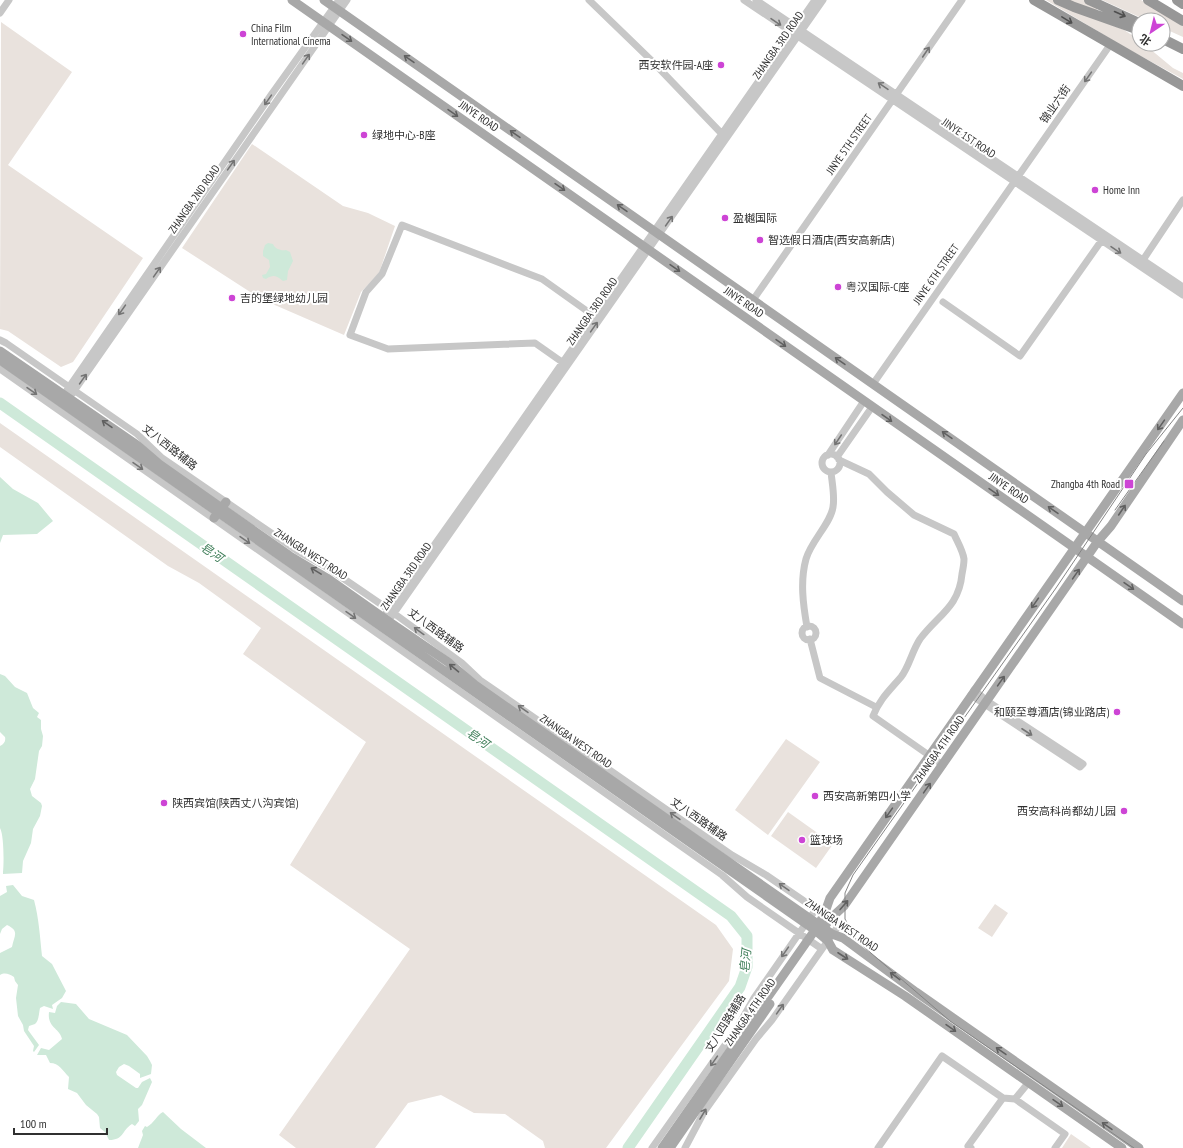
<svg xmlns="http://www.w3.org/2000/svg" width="1183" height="1148" font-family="'PT Sans Narrow','Noto Sans SC',sans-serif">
<rect width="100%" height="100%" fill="#fff"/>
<path fill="#e9e2dd" d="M1046,0H1101L1094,17L1124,30L1138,39L1139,44H1144L1173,68L1183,73V79L1124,47Z
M1102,0H1141L1183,26V37L1163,28V20H1146Z
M1,22L72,72L8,165L143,258L73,362L61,367L8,331L0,329Z
M252,144L343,206L368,213L395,226L379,273L361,292L344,335L261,299L182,248Z
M0,423L716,925L733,949L729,981L606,1148H545L543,1141L505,1114L474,1113L441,1095L408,1103L375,1148H296L279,1135L410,949L290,865L366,742L243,654L261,628L199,583L168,566L0,447Z
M786,739L820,762L768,835L735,810Z
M788,812L833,844L816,868L771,836Z
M995,904L1008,913L992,937L978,928Z
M1071,1134L1091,1148H1062Z"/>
<path fill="#cee9d9" d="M268,243L273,244C275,249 281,251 286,250L290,252L293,261L288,271L287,280L283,281C276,276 274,274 266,279L263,278L262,275L266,274L270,267L269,260L263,256V251L265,245Z
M0,477L13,489L38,503L53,521L37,534L3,535L0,543Z
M0,674L5,676L15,687L27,693L33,708L39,713L37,717L41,720V729L43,736L42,746L39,751L35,779L30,789L32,796L41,803L42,806L40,816L33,829L31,843L23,861L22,873L3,874V872C4,863 4,835 0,828V746C4,744 6,741 5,737L0,732Z
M13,885L22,896L34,900C39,919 40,937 42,956L52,964L66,991L62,998L52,1005L53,1009L44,1006L40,1008C39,1012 39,1021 35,1024C33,1025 31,1025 29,1026L28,1030L39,1045L34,1052L33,1051L34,1046L24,1031L23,1025L18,1016L16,998L18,985L15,981L14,977C9,974 5,972 0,975V953L12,947C14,936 20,931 7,925L2,929L0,934V896L7,892L6,886Z
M61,1002L76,1004L89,1019L127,1035L147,1056L150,1061L152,1065L151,1074L140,1078V1074L129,1066L124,1064L119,1067L116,1072L117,1075L136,1088H138L142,1082L150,1078L152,1082L142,1105L138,1109L139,1121L135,1126L132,1124C121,1131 124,1140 109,1140L105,1132L100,1128L99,1117L97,1114L86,1105L77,1093L68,1089L69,1077C63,1071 59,1063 50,1063L46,1055H37L41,1048L49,1050L62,1039C60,1028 47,1028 49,1012L55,1013L57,1006Z
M163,1112L181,1129L206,1148H138L143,1135L142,1131L145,1126L147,1127C154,1123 157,1115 163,1112Z"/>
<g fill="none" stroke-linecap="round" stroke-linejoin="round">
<path stroke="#cee9d9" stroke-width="11" d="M0,403L731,916L747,936V967L740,987L628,1148"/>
<path stroke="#c7c7c7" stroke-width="7" d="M589,0L651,60L722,134
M744,0L1183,295
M756,0L1183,287
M0,13L9,0
M1143,260L1183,200
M753,300L962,0
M943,302L1020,356L1104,237
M0,340L6,343L137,434L162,458L299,552L328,568L388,609L462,663L480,680L732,855L766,875L839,925L772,1020L756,1039L704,1112L685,1148
M562,362L535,343L388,349L350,335L366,292L382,274L402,225L542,279L594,316
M0,369L722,875L747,897L822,949
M873,384L1110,45
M67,390L271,95L339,0
M72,394L347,0
M822 463a9 9 0 1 1 18 0a9 9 0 1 1-18 0Z
M828,455L864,401
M837,457L872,407
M839,460L869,474L887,492L914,515L954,534C957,541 963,551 964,559C964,564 963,569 962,574C959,607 938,615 920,639C912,651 909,667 901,677C890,690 879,700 873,716L943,765
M386,613L508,441L815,0
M392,616L823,0
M802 633a7 7 0 1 1 14 0a7 7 0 1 1-14 0Z
M807,627C803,604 800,581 806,559C811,541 831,523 833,507C835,496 832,483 831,472
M810,639L820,678L876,707
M971,695L1080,767L1083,764L987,701L974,690
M1015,1099L1065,1134L1055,1148
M652,1148L737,1028L754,998L816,909
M878,1148L942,1056L1003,1098
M971,1148L968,1146L1003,1098L1015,1099L1029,1082"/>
<path stroke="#a8a8a8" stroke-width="9" d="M292,0L1183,624
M324,0L1183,601
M0,351L137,445L159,464L290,556L327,578L388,621L448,662L475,685L832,934L843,938L916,992L1139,1148
M0,360L815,930L828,941L833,950L905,996L1122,1148
M214,518L226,502
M820,933L830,919L844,906L1098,541L1111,526L1183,420
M662,1148L815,930L824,915L830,898L1183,393
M670,1148L770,1004"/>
<path stroke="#979797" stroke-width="10" d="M1034,0L1183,86
M1058,0L1074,7L1139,30
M1089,0L1139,23
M1148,0L1183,21
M1177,0L1183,4
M1163,39L1183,49"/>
<path stroke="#858585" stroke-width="1" d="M1115,510L1164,441
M1134,1148L950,1021L857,941L845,919V893L853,875L1056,588L1146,454L1183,408"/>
</g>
<defs><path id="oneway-shaft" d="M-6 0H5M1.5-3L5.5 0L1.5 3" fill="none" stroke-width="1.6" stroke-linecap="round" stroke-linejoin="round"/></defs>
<g stroke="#4f4f4f">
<use href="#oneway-shaft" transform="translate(1120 14) rotate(24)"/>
<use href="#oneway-shaft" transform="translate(1067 20) rotate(31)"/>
</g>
<g stroke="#747474">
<use href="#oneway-shaft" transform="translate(776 22) rotate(34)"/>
<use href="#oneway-shaft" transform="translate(926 52) rotate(-56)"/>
<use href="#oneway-shaft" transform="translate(306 59) rotate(-55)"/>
<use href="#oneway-shaft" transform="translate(1088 77) rotate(125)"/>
<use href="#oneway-shaft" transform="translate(883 86) rotate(-146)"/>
<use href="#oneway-shaft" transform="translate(268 100) rotate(125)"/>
<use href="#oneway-shaft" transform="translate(231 165) rotate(-55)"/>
<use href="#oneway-shaft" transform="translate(669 221) rotate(-55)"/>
<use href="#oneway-shaft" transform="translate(1116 250) rotate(34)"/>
<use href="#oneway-shaft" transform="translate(157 272) rotate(-55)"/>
<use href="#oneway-shaft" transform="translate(122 310) rotate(125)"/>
<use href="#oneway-shaft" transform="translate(594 327) rotate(-55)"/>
<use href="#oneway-shaft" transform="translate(83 379) rotate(-55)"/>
<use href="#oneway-shaft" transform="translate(32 391) rotate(35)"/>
<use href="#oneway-shaft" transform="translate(838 440) rotate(124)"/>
<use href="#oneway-shaft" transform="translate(138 466) rotate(35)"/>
<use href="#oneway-shaft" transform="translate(245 540) rotate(35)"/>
<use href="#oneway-shaft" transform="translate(351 615) rotate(35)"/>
<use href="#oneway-shaft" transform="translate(419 631) rotate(-144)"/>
<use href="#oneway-shaft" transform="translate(523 709) rotate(-145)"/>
<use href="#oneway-shaft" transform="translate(1027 732) rotate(33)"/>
<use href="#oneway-shaft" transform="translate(675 816) rotate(-145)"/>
<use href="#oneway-shaft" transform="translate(784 887) rotate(-145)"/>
<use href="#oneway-shaft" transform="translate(785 952) rotate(125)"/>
<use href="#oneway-shaft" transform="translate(780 1009) rotate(-55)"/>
<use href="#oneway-shaft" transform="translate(714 1061) rotate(125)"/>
<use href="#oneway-shaft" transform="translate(703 1114) rotate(-59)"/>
</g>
<g stroke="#606060">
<use href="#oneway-shaft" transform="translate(347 38) rotate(35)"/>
<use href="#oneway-shaft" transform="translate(409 59) rotate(-145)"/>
<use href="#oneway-shaft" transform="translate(453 113) rotate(35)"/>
<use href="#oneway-shaft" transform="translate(515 134) rotate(-145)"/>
<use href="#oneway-shaft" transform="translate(560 187) rotate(35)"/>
<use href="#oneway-shaft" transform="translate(622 208) rotate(-145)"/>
<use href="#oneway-shaft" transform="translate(675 268) rotate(35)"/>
<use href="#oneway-shaft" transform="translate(781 343) rotate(35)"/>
<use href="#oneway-shaft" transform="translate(840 361) rotate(-145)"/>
<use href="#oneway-shaft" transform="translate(887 418) rotate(35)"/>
<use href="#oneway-shaft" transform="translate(107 424) rotate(-145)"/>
<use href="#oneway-shaft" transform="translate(1161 425) rotate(125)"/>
<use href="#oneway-shaft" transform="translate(947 435) rotate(-145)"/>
<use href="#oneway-shaft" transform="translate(994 492) rotate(35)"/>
<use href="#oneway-shaft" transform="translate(1053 510) rotate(-145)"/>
<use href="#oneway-shaft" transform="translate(1122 510) rotate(-56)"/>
<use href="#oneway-shaft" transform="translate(316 571) rotate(-149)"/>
<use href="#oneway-shaft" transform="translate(1076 574) rotate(-55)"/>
<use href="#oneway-shaft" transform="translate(1129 586) rotate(35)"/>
<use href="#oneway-shaft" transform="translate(1035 603) rotate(125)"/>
<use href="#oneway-shaft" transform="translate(454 668) rotate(-140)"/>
<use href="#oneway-shaft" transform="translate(1001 681) rotate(-55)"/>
<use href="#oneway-shaft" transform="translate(927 788) rotate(-55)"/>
<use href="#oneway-shaft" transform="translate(889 813) rotate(125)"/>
<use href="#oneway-shaft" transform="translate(844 905) rotate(-49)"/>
<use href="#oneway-shaft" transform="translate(843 956) rotate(33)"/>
<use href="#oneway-shaft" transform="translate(895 976) rotate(-143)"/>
<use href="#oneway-shaft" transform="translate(951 1028) rotate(35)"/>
<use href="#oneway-shaft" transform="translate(1001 1051) rotate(-145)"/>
<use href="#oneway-shaft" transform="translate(1058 1103) rotate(35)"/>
<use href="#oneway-shaft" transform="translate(1107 1126) rotate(-145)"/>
</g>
<g fill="#cd44d5" stroke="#fff" stroke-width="1.5">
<circle cx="243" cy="34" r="4"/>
<circle cx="721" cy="65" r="4"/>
<circle cx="364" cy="135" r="4"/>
<circle cx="1095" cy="190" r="4"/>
<circle cx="725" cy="218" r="4"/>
<circle cx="760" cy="240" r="4"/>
<circle cx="838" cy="287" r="4"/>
<circle cx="232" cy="298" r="4"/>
<rect x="1124" y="479" width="10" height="10" rx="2"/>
<circle cx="1117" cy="712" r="4"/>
<circle cx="815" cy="796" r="4"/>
<circle cx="164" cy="803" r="4"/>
<circle cx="1124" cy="811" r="4"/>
<circle cx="802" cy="840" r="4"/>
</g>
<g text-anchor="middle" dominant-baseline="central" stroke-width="4" stroke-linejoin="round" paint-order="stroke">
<g font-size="11" fill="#303030" stroke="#fff" text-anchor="start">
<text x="251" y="28">China Film<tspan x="251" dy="13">International Cinema</tspan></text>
<text x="713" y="65" text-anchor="end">西安软件园-A座</text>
<text x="372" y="135">绿地中心-B座</text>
<text x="1103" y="190">Home Inn</text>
<text x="733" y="218">盈樾国际</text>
<text x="768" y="240">智选假日酒店(西安高新店)</text>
<text x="846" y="287">粤汉国际-C座</text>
<text x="240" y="298">吉的堡绿地幼儿园</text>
<text x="1120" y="484" text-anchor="end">Zhangba 4th Road</text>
<text x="1109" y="712" text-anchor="end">和颐至尊酒店(锦业路店)</text>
<text x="823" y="796">西安高新第四小学</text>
<text x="172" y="803">陕西宾馆(陕西丈八沟宾馆)</text>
<text x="1116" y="811" text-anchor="end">西安高科尚都幼儿园</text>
<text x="810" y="840">篮球场</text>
</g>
<g font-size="11" fill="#303030" stroke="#fff">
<text transform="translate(778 45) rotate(-55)">ZHANGBA 3RD ROAD</text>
<text transform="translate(1055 104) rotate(-55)">锦业六街</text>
<text transform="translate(479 116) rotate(35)">JINYE ROAD</text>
<text transform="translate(969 138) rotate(34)">JINYE 1ST ROAD</text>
<text transform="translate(849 144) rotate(-55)">JINYE 5TH STREET</text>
<text transform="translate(194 199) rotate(-55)">ZHANGBA 2ND ROAD</text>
<text transform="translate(936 274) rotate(-55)">JINYE 6TH STREET</text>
<text transform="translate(744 302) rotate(35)">JINYE ROAD</text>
<text transform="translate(592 311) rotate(-55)">ZHANGBA 3RD ROAD</text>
<text transform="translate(170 447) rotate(38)">丈八西路辅路</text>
<text transform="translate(1009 488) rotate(35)">JINYE ROAD</text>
<text transform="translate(311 554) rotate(33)">ZHANGBA WEST ROAD</text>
<text transform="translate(406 576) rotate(-55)">ZHANGBA 3RD ROAD</text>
<text transform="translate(436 630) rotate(36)">丈八西路辅路</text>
<text transform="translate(576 741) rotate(35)">ZHANGBA WEST ROAD</text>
<text transform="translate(939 749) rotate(-55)">ZHANGBA 4TH ROAD</text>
<text transform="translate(699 819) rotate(35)">丈八西路辅路</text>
<text transform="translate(842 925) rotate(34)">ZHANGBA WEST ROAD</text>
<text transform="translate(750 1012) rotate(-55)">ZHANGBA 4TH ROAD</text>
<text transform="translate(725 1023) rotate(-58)">丈八四路辅路</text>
</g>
<g font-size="12" font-style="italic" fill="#407f5a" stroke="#fff">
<text transform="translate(212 552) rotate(35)">皂河</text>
<text transform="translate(478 738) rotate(35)">皂河</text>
<text transform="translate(745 961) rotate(-84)">皂河</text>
</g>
</g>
<g transform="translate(1151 32) rotate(215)"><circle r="19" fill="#ffffff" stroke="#acacac"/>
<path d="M0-3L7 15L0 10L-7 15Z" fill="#cd44d5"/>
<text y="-6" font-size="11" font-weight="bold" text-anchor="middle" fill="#303030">北</text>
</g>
<path d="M14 1128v6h93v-6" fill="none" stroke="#303030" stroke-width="2"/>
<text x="20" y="1128" font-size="12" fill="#303030" stroke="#ffffff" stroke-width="3" paint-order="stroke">100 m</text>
</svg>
